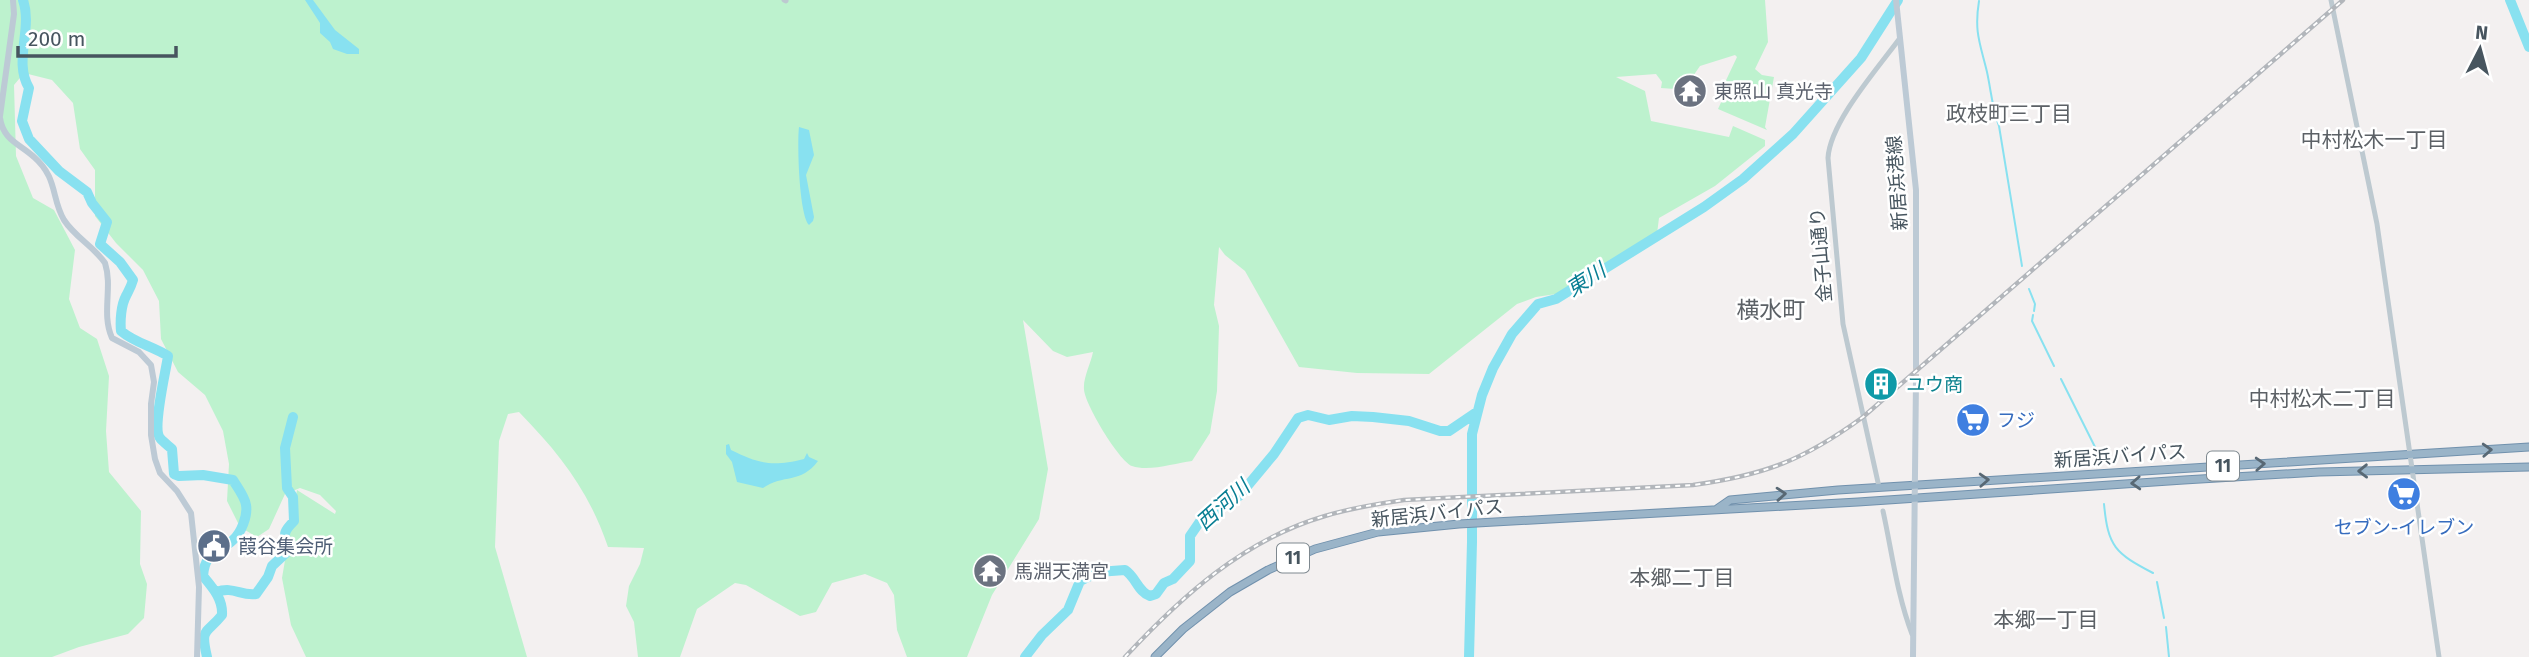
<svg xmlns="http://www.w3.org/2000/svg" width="2529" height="657" font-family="'Fira Sans','Noto Sans JP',sans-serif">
<rect width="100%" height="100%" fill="#f3f0f0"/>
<path fill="#bdf2ce" d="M0,0H1765L1768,42L1755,69L1762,75L1774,77L1765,127L1767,130L1718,109L1724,96L1720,93L1737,57L1735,55L1700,66L1682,92L1675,89L1661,88L1662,82L1656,74L1616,77L1645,91L1651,121L1729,137L1733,126L1765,140V146L1715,186L1659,218L1657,234L1556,294L1536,297L1517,304L1429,374L1357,373L1299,367L1245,271L1225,255L1219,247L1214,305L1219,326L1217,391L1210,433L1192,461C1175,463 1149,472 1132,466C1119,461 1084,403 1084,389C1083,378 1091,363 1093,352L1067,357L1053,351L1023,320L1048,469L1039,519L992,595L967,657H907L897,630L894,595L887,583L865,574L832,583L816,612L800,616L746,585L735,583L697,609L680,657H638L634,622L626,606L629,586L640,564L644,548L608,547C589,491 560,454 519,412L508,414L499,441L495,547L527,657H306L291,625L282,578L297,490L335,514L336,511L320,495L300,488L285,494L269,529L257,537L240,527L227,501L229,464L223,431L205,395L178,372L161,339L159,301L143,270L116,243L95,216V170L80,149L73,103L52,80L24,73L14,85L16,156L33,198L54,210L75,250L69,299L80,328L97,339L109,376L106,431L109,472L141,511L140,564L147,584L144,618L128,634L79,647L52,657H0Z"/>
<path fill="#88e1f0" d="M305,0H313L335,30L359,49V54H347L333,49L330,42L320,33V23Z
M799,127L809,130L814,155L806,175L814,217L813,221L809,225C799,215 797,143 799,127Z
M729,444L731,450C760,464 772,467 804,459L807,453L809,457L818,461C801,484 783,474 763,488L737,482L732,462L726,454V445Z"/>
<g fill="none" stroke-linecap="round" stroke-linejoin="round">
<path stroke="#88e1f0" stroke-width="2" d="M1979,1C1974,32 1980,43 1987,72C1991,90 1992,108 1999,126L2022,266
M2029,289L2035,304L2034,311
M2033,315L2032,321L2054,366
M2061,379L2098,453
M2104,504C2108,547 2115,553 2153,573
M2157,582L2164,618
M2166,627L2169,657"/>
<path stroke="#88e1f0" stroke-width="10" d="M23,0C33,29 13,61 29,88L22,121L29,139L59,171L87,192L92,203L107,222L100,244L120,262L133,280C131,287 129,290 126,296C121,305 120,321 121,331C135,343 152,346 168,356C166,371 152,428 160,438C163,442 169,446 172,449L174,474L179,476L203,475L233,480C237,487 245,497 246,505C248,516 241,533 233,540C220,553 205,550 203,576C213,588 223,599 222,615C206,635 200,627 207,657
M2510,0L2529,47
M216,592C234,586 240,596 256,594L268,577L272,566L288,551C285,534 281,534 294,521L293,497L287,488L285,448L293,417
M1025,657L1042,635L1068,610L1080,581L1098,572L1125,570C1136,577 1138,592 1150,596L1156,594L1164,583L1173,579L1190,561V536L1201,520L1239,496L1274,454L1298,418L1308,415L1329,420L1352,416L1373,417L1409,421L1440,431H1449L1477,412
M1469,657L1472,542V434L1482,395L1493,368L1512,334L1538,304L1556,299L1704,207L1743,179L1793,134L1861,58L1898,0"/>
<path stroke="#c8c9cc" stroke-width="6" stroke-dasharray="6 3" stroke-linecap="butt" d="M1916,380V366"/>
<g stroke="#7191ad" stroke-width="9">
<path id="trunk" d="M1717,509L1730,500L1838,490L2529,447
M1155,657L1183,629L1230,592L1268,570L1315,549L1378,532L1459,524L1858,502L2184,480L2319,472L2529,467"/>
</g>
<path stroke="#bdc9d0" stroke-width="5" d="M784,0L786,1
M2331,0L2377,224L2439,657
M1879,487L1843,324L1828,158C1830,122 1878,68 1900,38
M1883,511C1892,552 1897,595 1912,634"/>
<path stroke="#bdcad5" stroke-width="6" d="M1896,0L1916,190V366
M0,116L14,14L13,0
M0,118C3,140 20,144 34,157C58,178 51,198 64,220C75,237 94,247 105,263C113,288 101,313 112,338L139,352L151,365L154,382L151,404V435L155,459L160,473L177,491L191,513L199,587L197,657
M1913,657L1916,380"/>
<use href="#trunk" stroke="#9ab4c8" stroke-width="7"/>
<g stroke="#b2b6bb" stroke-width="4.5">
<path id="rail" d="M1125,657C1181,597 1243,540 1325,516C1351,508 1377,504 1404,500L1693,485C1765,475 1804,460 1863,417L2343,0"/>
</g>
<use href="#rail" stroke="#fff" stroke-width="2" stroke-dasharray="5" stroke-linecap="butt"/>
</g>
<defs><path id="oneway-chevron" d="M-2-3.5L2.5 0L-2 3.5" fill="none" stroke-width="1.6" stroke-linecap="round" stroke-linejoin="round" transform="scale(1.75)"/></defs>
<g stroke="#586874">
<use href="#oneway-chevron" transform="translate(2487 450) rotate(-3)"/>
<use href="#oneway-chevron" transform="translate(2260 464) rotate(-3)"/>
<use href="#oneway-chevron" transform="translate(2363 471) rotate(179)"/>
<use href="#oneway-chevron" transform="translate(1984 480) rotate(-3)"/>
<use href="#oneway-chevron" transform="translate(2136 483) rotate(177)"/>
<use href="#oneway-chevron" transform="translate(1781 494) rotate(-4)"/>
</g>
<defs>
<g id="temple-disc" transform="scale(1.75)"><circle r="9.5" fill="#6b7280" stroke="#fff"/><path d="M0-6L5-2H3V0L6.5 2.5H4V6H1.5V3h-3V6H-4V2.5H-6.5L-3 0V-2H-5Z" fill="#fff"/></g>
<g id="building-disc" transform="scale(1.75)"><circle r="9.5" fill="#0f9aa8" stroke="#fff"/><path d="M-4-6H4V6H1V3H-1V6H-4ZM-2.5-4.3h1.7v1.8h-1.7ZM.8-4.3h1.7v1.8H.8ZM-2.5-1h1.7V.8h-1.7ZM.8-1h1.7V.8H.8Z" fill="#fff"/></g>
<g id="supermarket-disc" transform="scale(1.75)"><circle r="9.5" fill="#3f7fe0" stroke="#fff"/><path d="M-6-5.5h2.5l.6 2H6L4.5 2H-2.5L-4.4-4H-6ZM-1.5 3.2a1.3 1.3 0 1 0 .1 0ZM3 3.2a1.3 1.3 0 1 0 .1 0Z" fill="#fff"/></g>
<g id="civic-disc" transform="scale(1.75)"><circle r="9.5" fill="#5c6f8a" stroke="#fff"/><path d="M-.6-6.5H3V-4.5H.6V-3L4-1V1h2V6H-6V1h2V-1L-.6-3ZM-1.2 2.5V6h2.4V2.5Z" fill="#fff"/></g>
</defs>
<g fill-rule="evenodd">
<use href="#temple-disc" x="1690" y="91"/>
<use href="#building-disc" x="1881" y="384"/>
<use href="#supermarket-disc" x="1973" y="420"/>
<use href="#supermarket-disc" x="2404" y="494"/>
<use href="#civic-disc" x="214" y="546"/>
<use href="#temple-disc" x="990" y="571"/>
</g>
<g text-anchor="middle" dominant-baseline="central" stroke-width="5" stroke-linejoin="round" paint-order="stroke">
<g fill="#fff" stroke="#7e888f" stroke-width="2">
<rect x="2207" y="451.5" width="32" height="29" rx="5"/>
<rect x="1277" y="543.5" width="32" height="29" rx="5"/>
</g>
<g font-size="18" font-weight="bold" fill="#47555f">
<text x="2223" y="466">11</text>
<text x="1293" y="558">11</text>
</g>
<g font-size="19" fill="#5b616d" stroke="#fff" text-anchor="start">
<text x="1714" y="91">東照山 真光寺</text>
<text x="1014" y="571">馬淵天満宮</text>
</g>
<g font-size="19" fill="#47555f" stroke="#fff">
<text transform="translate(1897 183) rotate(-94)">新居浜港線</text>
<text transform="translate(1821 255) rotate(-95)">金子山通り</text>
<text transform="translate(2120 456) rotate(-4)">新居浜バイパス</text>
<text transform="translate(1437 513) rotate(-6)">新居浜バイパス</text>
</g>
<g font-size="19" fill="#0d838f" stroke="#fff" text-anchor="start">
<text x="1906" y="384">ユウ商</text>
</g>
<g font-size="19" fill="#366cbe" stroke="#fff" text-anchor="start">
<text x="1997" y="420">フジ</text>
<text x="2404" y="527" text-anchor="middle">セブン-イレブン</text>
</g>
<g font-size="19" fill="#4e5e75" stroke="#fff" text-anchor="start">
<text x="238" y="546">葭谷集会所</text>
</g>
<g font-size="21" fill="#5c6166" stroke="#fff">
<text x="2009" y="114">政枝町三丁目</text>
<text x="2374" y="140">中村松木一丁目</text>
<text x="2322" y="399">中村松木二丁目</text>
<text x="1682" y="578">本郷二丁目</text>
<text x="2046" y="620">本郷一丁目</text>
</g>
<g font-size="21" font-style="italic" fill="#087e93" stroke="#fff">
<text transform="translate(1586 280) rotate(-33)">東川</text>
<text transform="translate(1223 505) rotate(-42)">西河川</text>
</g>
<g font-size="23" fill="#5c6166" stroke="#fff">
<text x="1771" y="310">横水町</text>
</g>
</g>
<g transform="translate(2480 49) rotate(6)" stroke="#ffffff" stroke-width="5" paint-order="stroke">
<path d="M0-5L12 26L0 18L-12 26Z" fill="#47555f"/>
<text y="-10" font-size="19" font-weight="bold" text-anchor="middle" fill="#47555f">N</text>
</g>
<path d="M18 46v10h158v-10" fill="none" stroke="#47555f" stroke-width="3.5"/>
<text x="28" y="46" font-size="21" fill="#47555f" stroke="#ffffff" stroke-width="5" paint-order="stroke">200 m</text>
</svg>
